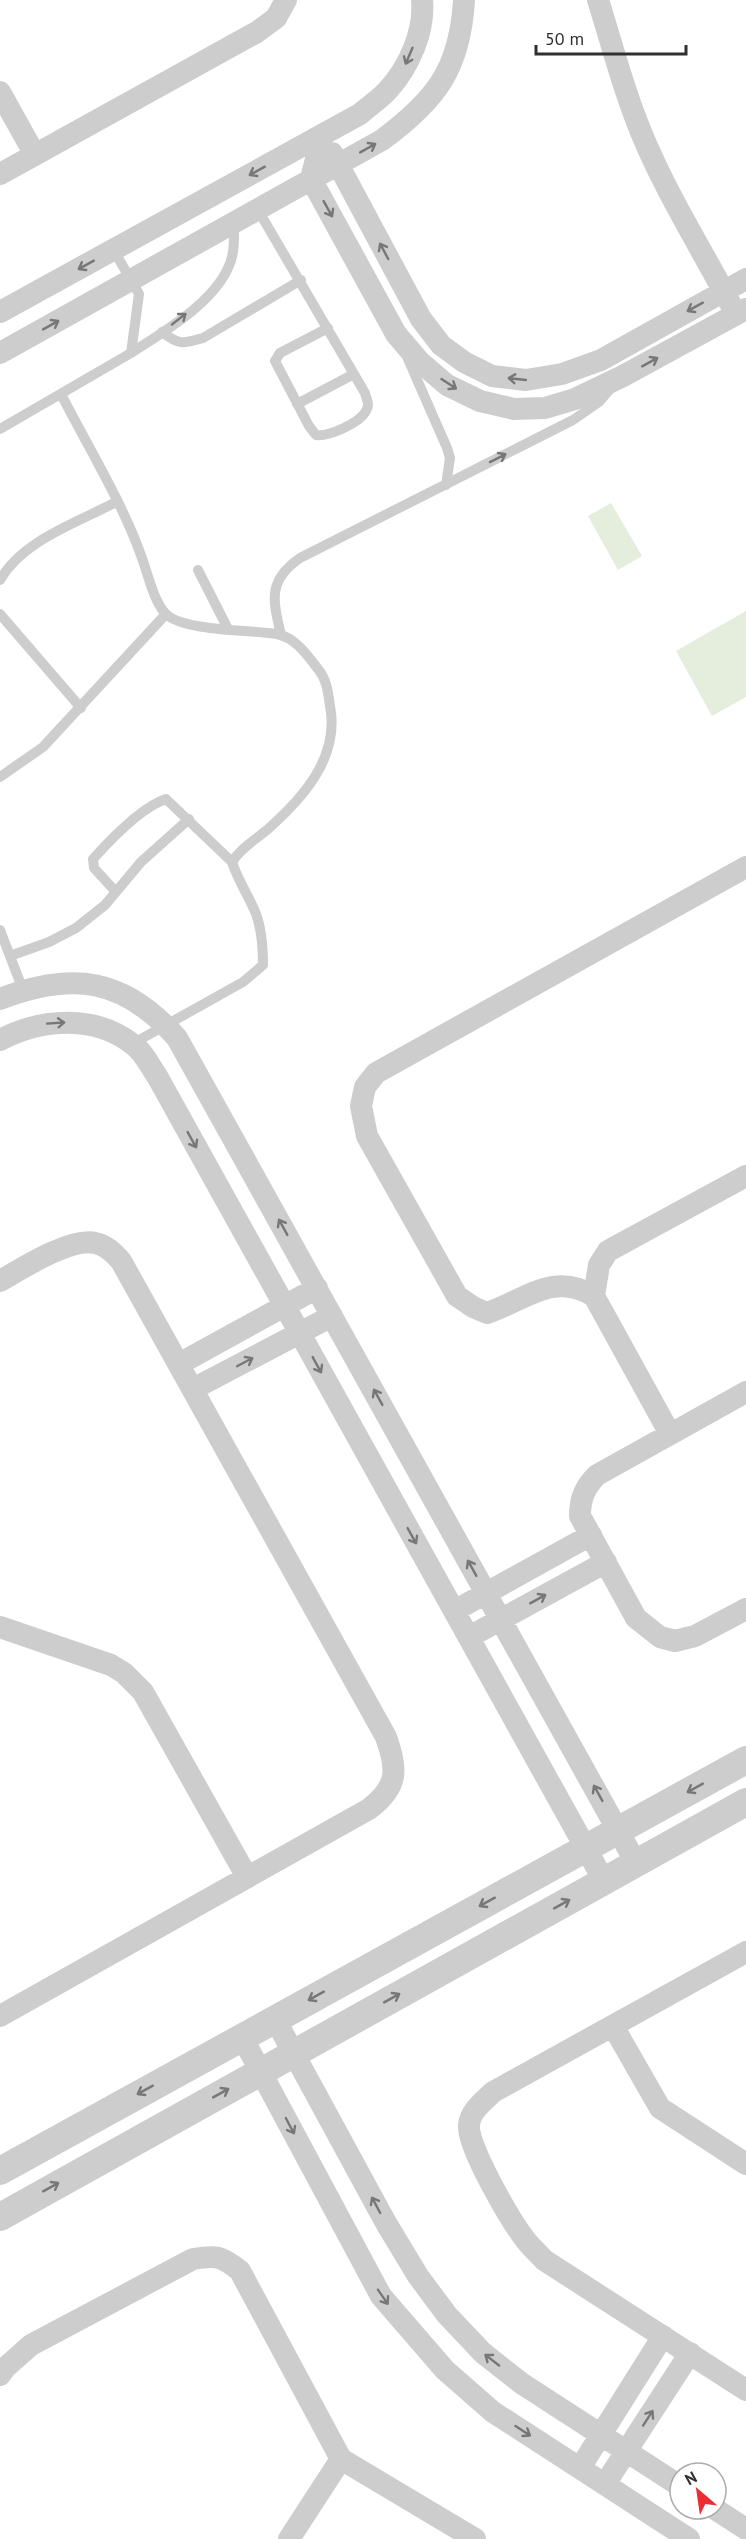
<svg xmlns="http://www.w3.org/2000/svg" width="746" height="2539" font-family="'PT Sans',sans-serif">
<rect width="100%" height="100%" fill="#fff"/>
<path fill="#e5eddd" d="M611,503L642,556L618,570L588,516Z
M746,611V697L712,716L676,651Z"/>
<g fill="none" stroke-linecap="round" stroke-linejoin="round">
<path stroke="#cdcdcd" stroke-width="10" d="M258,210L365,393C367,400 370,405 366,411C360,423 328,437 316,435L309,426L275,361L280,353L328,328
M162,332C179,345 182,344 203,338L301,280
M131,353C163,332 212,304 228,268C235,255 234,238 234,223
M408,359L447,448L450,458L446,485
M61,394C88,447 124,505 143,561C148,575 155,605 167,615C186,631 251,630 277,634C296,638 307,655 318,669C327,680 328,692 330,706C340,757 303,798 268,829C255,840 241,848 232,862C238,881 249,896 256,914C262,930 263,947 263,965L243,982L132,1044
M297,404L354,374
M0,429L131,353L139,294L113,249
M198,570L228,629
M0,580C23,540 77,523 116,502
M0,614L81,708
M281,635C273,600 267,581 300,558L573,420L599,402L610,389
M0,777L43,747L166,614
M115,891L94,868L93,859C111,839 141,807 166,799L232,862
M0,930L23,990
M10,956L49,942L76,928L105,905L141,862L189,819"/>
<path stroke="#cdcdcd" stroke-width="22" d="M598,0C610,38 620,77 634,114C658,180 697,241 730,303
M0,92L35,155
M322,135L311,179L396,334L419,361L447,385L480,401L514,409L545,408L575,399L623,376L746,309
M332,153L421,319L441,345L464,362L492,376L526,380L562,374L601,360L746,279
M0,174L257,32L276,18L286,0
M0,312L360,114C369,106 380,99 388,90C409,67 425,31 422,0
M0,353L382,140C436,100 460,69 464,0
M0,999C73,971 124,978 177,1038L636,1863
M0,1040C42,1018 96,1014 135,1046C144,1053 150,1066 157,1076L604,1881
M0,1281C21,1269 71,1237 95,1243C106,1245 114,1253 121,1261L386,1737C398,1770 398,1787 369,1809L0,2016
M594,1296L599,1265L608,1251L746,1176
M179,1364L317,1288
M193,1389L332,1316
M746,1392L597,1475C585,1487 580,1498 580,1516L636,1618L660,1637L675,1641L695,1636L746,1609
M670,1434L594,1296C553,1271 526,1300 487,1313L473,1307L457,1296L367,1136L361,1106L365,1087L376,1073L746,867
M454,1611L591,1535
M0,1627L111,1665L124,1673L143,1692L247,1877
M469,1637L606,1562
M746,1952L493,2092C484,2101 470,2111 469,2125C467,2147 513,2225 528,2243C533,2249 539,2254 544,2260L746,2390
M275,2019L386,2223L418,2276L447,2315L483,2353L521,2383L680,2486
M613,2026L660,2108L746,2164
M242,2037L381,2296L445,2370L493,2412L689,2539
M0,2375L6,2367L31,2345L193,2259C216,2255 222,2256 240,2271L341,2459L475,2539
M580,2468L663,2336
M605,2484L690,2353
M715,2509L746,2529
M289,2539L341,2459"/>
<path stroke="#cdcdcd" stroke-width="28" d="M0,2171L746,1760
M0,2217L746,1802"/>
</g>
<defs><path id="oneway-shaft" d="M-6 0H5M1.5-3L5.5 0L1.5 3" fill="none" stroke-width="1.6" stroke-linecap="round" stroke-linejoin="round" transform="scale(1.5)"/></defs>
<g stroke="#777">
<use href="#oneway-shaft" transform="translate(409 56) rotate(113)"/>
<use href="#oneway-shaft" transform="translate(368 148) rotate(-29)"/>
<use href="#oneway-shaft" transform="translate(257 171) rotate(151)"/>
<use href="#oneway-shaft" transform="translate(328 209) rotate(61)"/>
<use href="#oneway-shaft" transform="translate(384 251) rotate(-118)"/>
<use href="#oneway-shaft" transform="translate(86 265) rotate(151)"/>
<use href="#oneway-shaft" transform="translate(695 307) rotate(151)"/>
<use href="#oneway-shaft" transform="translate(179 319) rotate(-38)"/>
<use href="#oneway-shaft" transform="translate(51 325) rotate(-29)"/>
<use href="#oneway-shaft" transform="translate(650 362) rotate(-29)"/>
<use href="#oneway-shaft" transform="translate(517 379) rotate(-174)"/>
<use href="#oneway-shaft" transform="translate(449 384) rotate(33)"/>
<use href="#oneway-shaft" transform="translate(498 458) rotate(-27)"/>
<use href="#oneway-shaft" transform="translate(56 1023) rotate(-4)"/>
<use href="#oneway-shaft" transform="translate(192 1140) rotate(61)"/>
<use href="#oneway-shaft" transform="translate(283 1227) rotate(-119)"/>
<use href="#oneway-shaft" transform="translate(245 1362) rotate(-28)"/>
<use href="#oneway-shaft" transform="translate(317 1365) rotate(61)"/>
<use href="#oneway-shaft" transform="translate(378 1397) rotate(-119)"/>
<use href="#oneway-shaft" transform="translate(412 1536) rotate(61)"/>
<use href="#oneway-shaft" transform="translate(472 1568) rotate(-119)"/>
<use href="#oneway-shaft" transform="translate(538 1599) rotate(-29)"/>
<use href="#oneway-shaft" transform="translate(695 1788) rotate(151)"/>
<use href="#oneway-shaft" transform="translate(598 1793) rotate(-119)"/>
<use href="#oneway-shaft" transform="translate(487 1902) rotate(151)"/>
<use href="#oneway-shaft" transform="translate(562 1904) rotate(-29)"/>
<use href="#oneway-shaft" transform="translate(316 1996) rotate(151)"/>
<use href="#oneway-shaft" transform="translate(392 1998) rotate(-29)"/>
<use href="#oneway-shaft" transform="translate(145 2090) rotate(151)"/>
<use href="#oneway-shaft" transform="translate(221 2093) rotate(-29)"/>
<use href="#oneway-shaft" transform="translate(290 2126) rotate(62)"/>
<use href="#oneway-shaft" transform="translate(51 2187) rotate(-29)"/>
<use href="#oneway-shaft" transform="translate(376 2205) rotate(-118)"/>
<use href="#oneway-shaft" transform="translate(383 2297) rotate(55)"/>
<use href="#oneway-shaft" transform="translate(492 2360) rotate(-142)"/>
<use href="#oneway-shaft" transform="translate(648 2418) rotate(-57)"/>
<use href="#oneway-shaft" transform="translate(523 2431) rotate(33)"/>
</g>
<g transform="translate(698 2491) rotate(331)"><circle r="28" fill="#ffffff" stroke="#acacac" stroke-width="1.5"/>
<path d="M0-4.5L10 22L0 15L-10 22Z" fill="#ed2b33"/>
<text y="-9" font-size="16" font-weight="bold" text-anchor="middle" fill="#303030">N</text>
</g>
<path d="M536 45v9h150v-9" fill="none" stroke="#303030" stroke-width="3"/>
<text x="545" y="45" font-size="18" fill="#303030" stroke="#ffffff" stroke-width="4.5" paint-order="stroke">50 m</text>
</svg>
